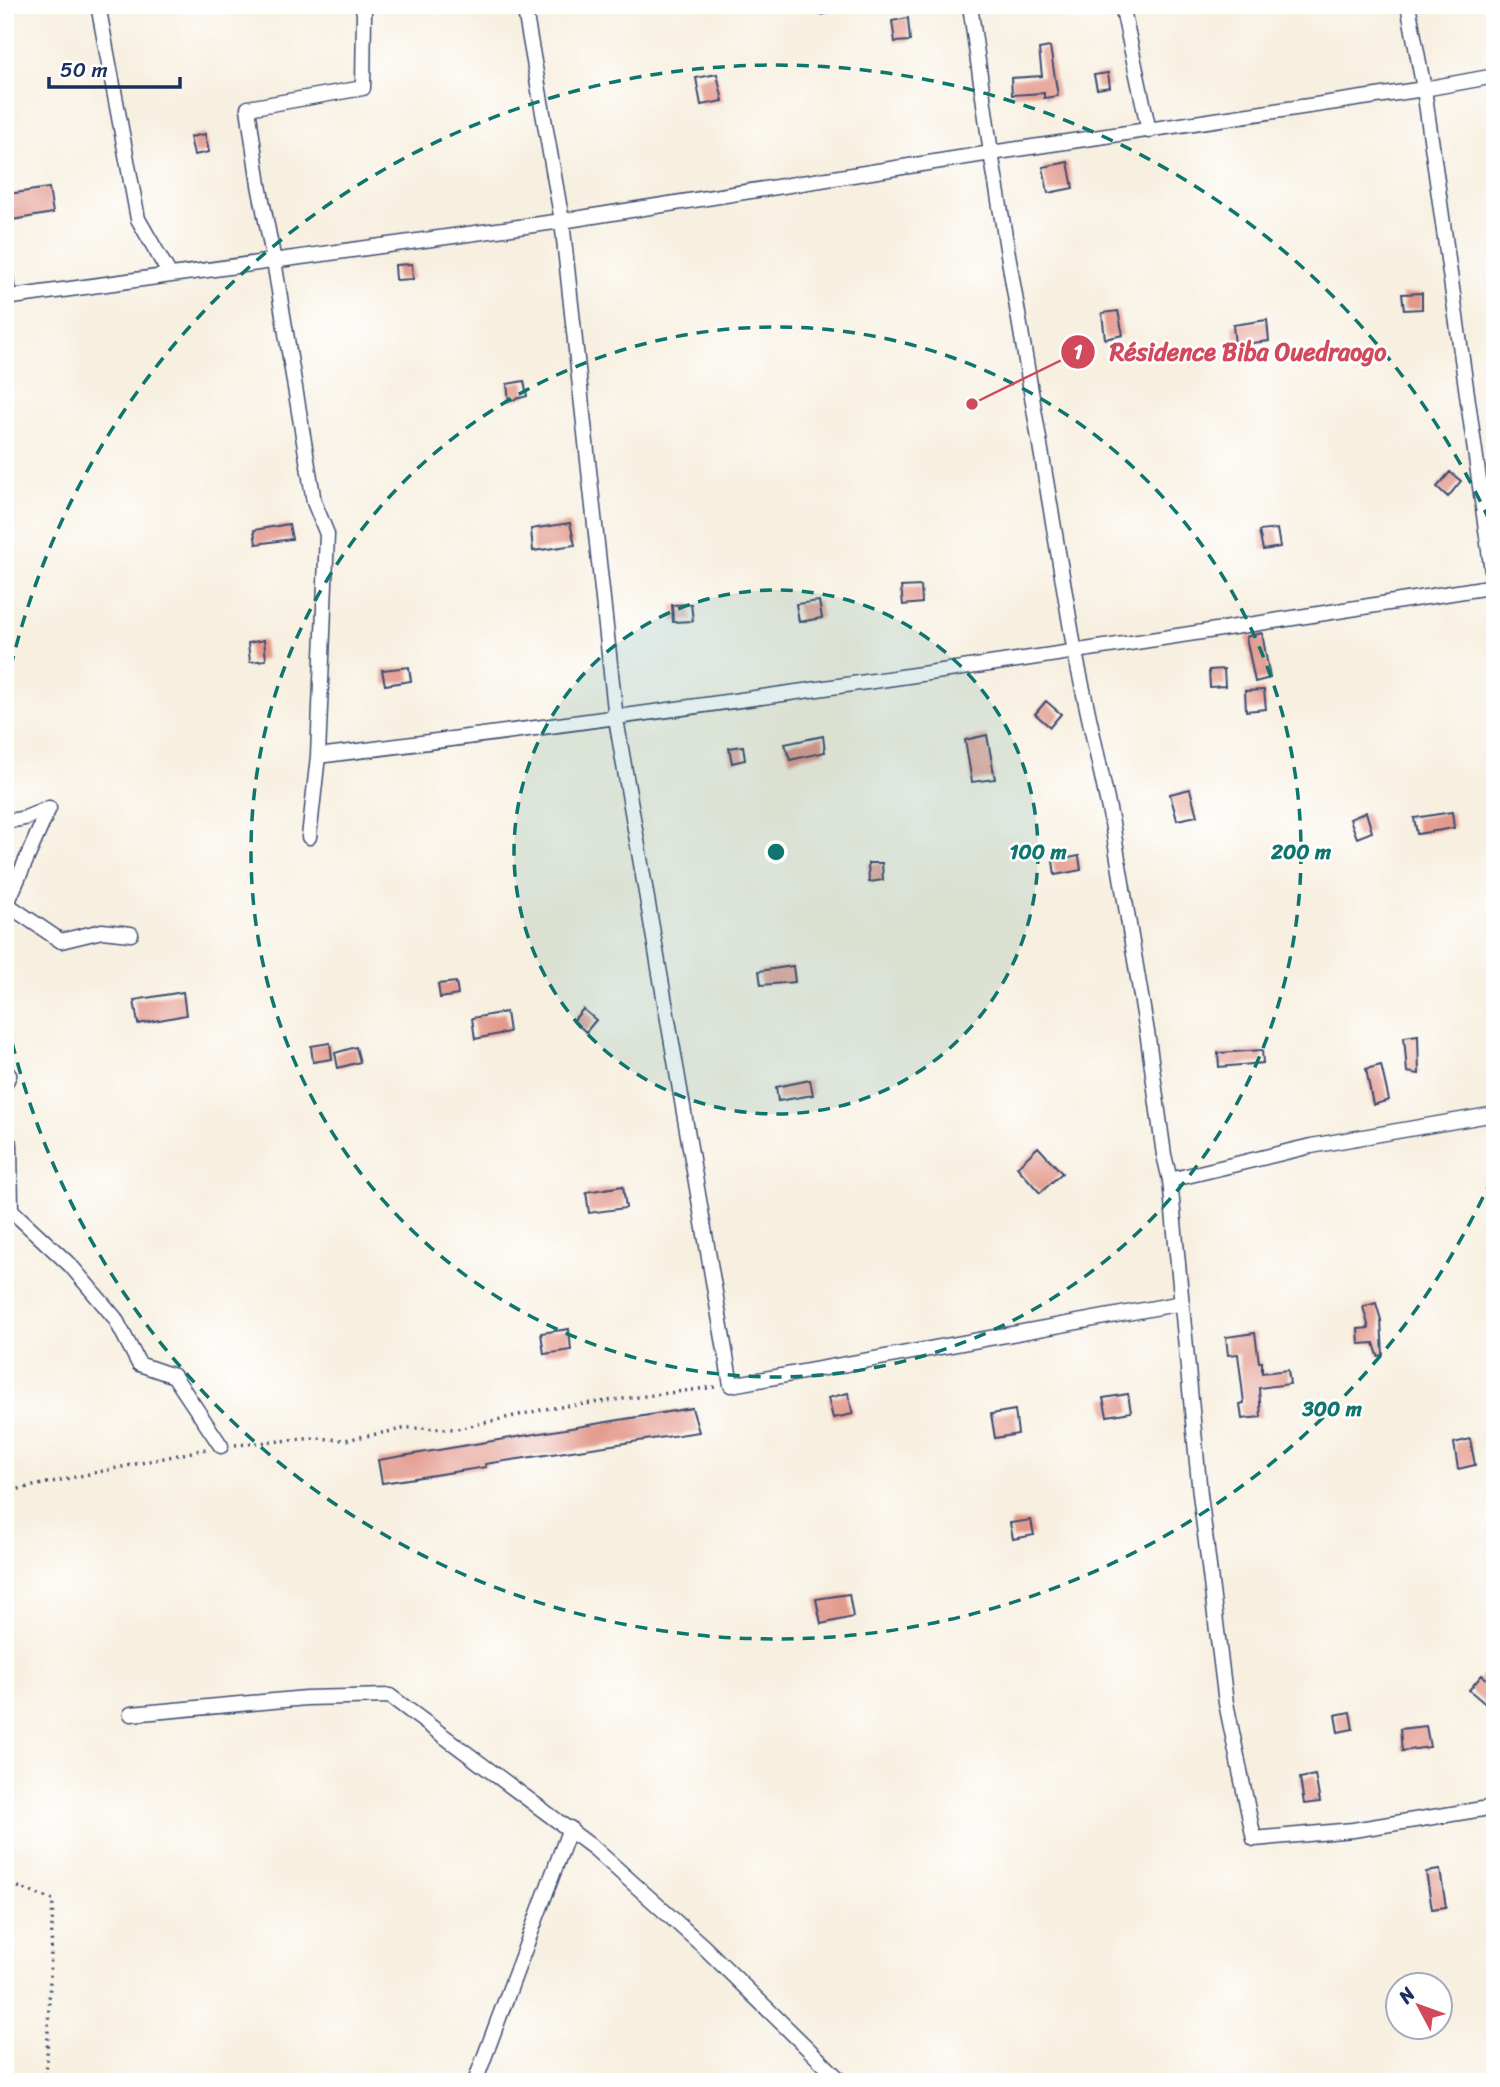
<svg xmlns="http://www.w3.org/2000/svg" width="1500" height="2087" font-family="Sriracha,sans-serif">
<rect width="100%" height="100%" fill="#fff"/>
<filter id="ink" filterUnits="userSpaceOnUse"><feTurbulence type="fractalNoise" baseFrequency=".0143" numOctaves="2"/><feDisplacementMap in="SourceGraphic" scale="14" xChannelSelector="R" yChannelSelector="G"/><feConvolveMatrix kernelMatrix="1 2 1 2 8 2 1 2 1" color-interpolation-filters="sRGB"/></filter>
<filter id="wash" filterUnits="userSpaceOnUse"><feTurbulence type="fractalNoise" baseFrequency=".00686" numOctaves="4" result="noise"/><feDisplacementMap in="SourceGraphic" scale="28" xChannelSelector="R" yChannelSelector="G"/><feGaussianBlur stdDeviation="1.57" result="paint"/><feColorMatrix in="noise" values="0 0 0 0 0 0 0 0 0 0 0 0 0 0 0 0 0 1.4 0 .05"/><feComposite in="paint" operator="in"/></filter>
<g filter="url(#wash)">
<rect width="100%" height="100%" fill="#f7efdf"/>
<g id="blocks">
<path fill="#e39a8d" d="M908,18L910,41L895,42L892,21Z
M1050,47L1058,96L1044,98V93L1012,95L1011,78L1042,76L1039,49Z
M1108,73L1110,87L1097,89L1094,75Z
M717,74L723,101L701,105L696,78Z
M205,134L209,152L194,155L190,137Z
M1068,162L1073,188L1048,193L1043,167Z
M49,188L53,213L12,220L8,194Z
M412,264L413,279L396,280L395,265Z
M1422,293V309L1404,310L1402,294Z
M1118,311L1123,335L1105,339L1102,313Z
M1267,320L1269,341L1235,345L1233,325Z
M524,381L527,396L509,401L507,384Z
M1450,472L1461,481L1448,497L1437,487Z
M570,523L575,545L533,551L531,529Z
M289,524L292,539L256,544L254,530Z
M1277,529L1280,547L1263,550L1259,531Z
M921,586L922,603L903,605L901,587Z
M819,601L822,618L799,622L796,604Z
M691,604L693,621L673,622L672,605Z
M1262,633L1270,678L1255,682L1246,637Z
M264,640L266,660L250,662L248,643Z
M409,667L411,681L385,685L382,670Z
M1224,669L1225,686L1210,687L1209,670Z
M1264,690L1266,709L1246,711L1245,691Z
M1046,701L1061,714L1050,727L1035,714Z
M987,735L995,779L972,782L965,740Z
M823,736L825,752L790,760L785,744Z
M743,746L745,760L732,763L729,748Z
M1190,789L1197,816L1177,820L1170,794Z
M1366,812L1372,832L1357,838L1350,819Z
M1452,812L1454,828L1417,834L1414,818Z
M1079,856L1081,870L1055,875L1053,861Z
M868,863H882L883,880L869,882Z
M793,966L795,982L761,985L759,971Z
M456,982L458,995L440,998L438,984Z
M183,992L186,1015L138,1024L134,1000Z
M583,1009L596,1020L586,1032L573,1021Z
M506,1012L509,1032L475,1039L472,1018Z
M1418,1035L1419,1074L1407,1072L1404,1037Z
M330,1043L332,1059L313,1062L311,1046Z
M356,1047L360,1062L338,1068L335,1053Z
M1262,1050L1263,1063L1219,1067L1218,1053Z
M1381,1065L1389,1100L1373,1105L1366,1069Z
M810,1080L813,1095L778,1101L776,1087Z
M1038,1147L1062,1173L1040,1193L1017,1167Z
M623,1186L626,1208L589,1213L586,1192Z
M1376,1303L1381,1320L1383,1355L1378,1356L1374,1343L1359,1344L1358,1329L1369,1328L1363,1307Z
M569,1329L571,1350L544,1354L541,1333Z
M1255,1333L1259,1362H1262V1373L1288,1370L1290,1384L1259,1388L1261,1417L1242,1419L1240,1404L1244,1403L1238,1354L1228,1355L1226,1337Z
M848,1393L853,1414L833,1418L828,1398Z
M1128,1394L1131,1412L1107,1416L1103,1398Z
M692,1408L699,1432L485,1464L486,1467L382,1483L378,1460Z
M1015,1410L1018,1434L995,1438L991,1414Z
M1470,1439L1475,1465L1458,1469L1454,1443Z
M1031,1520L1034,1535L1013,1539L1010,1523Z
M849,1594L853,1617L821,1624L816,1599Z
M1482,1675L1495,1686V1712L1469,1690Z
M1350,1712L1353,1729L1338,1732L1335,1715Z
M1426,1726L1430,1747L1402,1751L1400,1729Z
M1315,1775L1320,1802L1304,1804L1300,1778Z
M1440,1870L1446,1907L1432,1909L1426,1872Z"/>
</g>
</g>
<g filter="url(#ink)">
<use href="#blocks" fill-opacity="0" stroke="#3c4c71" stroke-width="2"/>
<g fill="none" stroke-linecap="round" stroke-linejoin="round">
<g stroke="#3c4c71" stroke-width="17">
<path id="street" d="M98,5L138,219L170,275
M524,5L562,221L616,719L731,1385L1182,1303
M823,5V7
M970,5L991,153L1075,653L1112,823L1148,1038L1164,1155L1170,1180L1200,1494L1226,1703L1254,1839L1353,1830L1495,1807
M1122,5L1149,131
M1408,5L1424,89L1494,586
M5,273L9,298
M5,298L562,221L991,153L1424,89L1495,76
M318,756C712,707 1103,649 1495,586
M5,822L25,818L49,808
M309,837L318,756L327,534L314,502L274,261L259,185L248,108L363,88L364,13L362,5
M5,903L61,941L102,931L131,934
M5,908L49,808
M5,1071L9,1075L5,1084
M5,1141L10,1145L11,1210L71,1266L115,1318L139,1364L174,1376L221,1446
M1170,1180L1311,1146L1495,1114
M131,1714L306,1698L390,1696L595,1849L704,1947L842,2082
M475,2082L570,1828"/>
</g>
<path stroke="#3c4c71" stroke-width="3.5" stroke-dasharray="2 5" stroke-linecap="butt" d="M235,1445L315,1438L345,1440L408,1428L457,1429L545,1409L715,1387
M5,1492L206,1449
M5,1882L53,1900L46,2082"/>
<use href="#street" stroke="#fff" stroke-width="14"/>
</g>
</g>
<circle cx="776" cy="852" r="262" fill="#0f766e" fill-opacity=".12"/>
<g fill="none" stroke="#0f766e" stroke-width="3.5" stroke-dasharray="12 9">
<circle cx="776" cy="852" r="262"/>
<circle cx="776" cy="852" r="525"/>
<path d="M1492 1178A787 787 0 0 1 6 1016M6 688A787 787 0 0 1 1492 526"/>
</g>
<circle cx="776" cy="852" r="10" fill="#0f766e" stroke="#fff" stroke-width="3.5"/>
<g font-size="21" text-anchor="middle" font-weight="bold" fill="#0f766e" stroke="#fff" stroke-width="5" stroke-linejoin="round" paint-order="stroke">
<text x="1038" y="859">100 m</text>
<text x="1301" y="859">200 m</text>
<text x="1332" y="1416">300 m</text>
</g>
<path fill="none" stroke="#d1495b" stroke-width="2.5" d="M972 404L1078 352"/>
<g fill="#d1495b" stroke="#fff" stroke-width="2.5">
<circle cx="972" cy="404" r="7"/>
<circle cx="1078" cy="352" r="18"/>
</g>
<g font-size="21" text-anchor="middle" font-weight="bold" fill="#fff">
<text x="1078" y="359">1</text>
</g>
<g font-size="24" text-anchor="middle" font-weight="bold" fill="#d1495b" stroke="#fff" stroke-width="5" stroke-linejoin="round" paint-order="stroke">
<text x="1248" y="360">Résidence Biba Ouedraogo</text>
</g>
<rect width="1500" height="2087" fill="none" stroke="#fff" stroke-width="28"/>
<g transform="translate(1419 2006) rotate(311)"><circle r="33" fill="#ffffff" stroke="#a4acbf" stroke-width="2"/>
<path d="M0-5L12 26L0 18L-12 26Z" fill="#d1495b"/>
<text y="-10" font-size="19" font-weight="bold" text-anchor="middle" fill="#1b2f5e">N</text>
</g>
<path d="M49 77v10h131v-10" fill="none" stroke="#1b2f5e" stroke-width="3.5"/>
<text x="60" y="77" font-size="21" fill="#1b2f5e" stroke="#ffffff" stroke-width="5" paint-order="stroke">50 m</text>
</svg>
